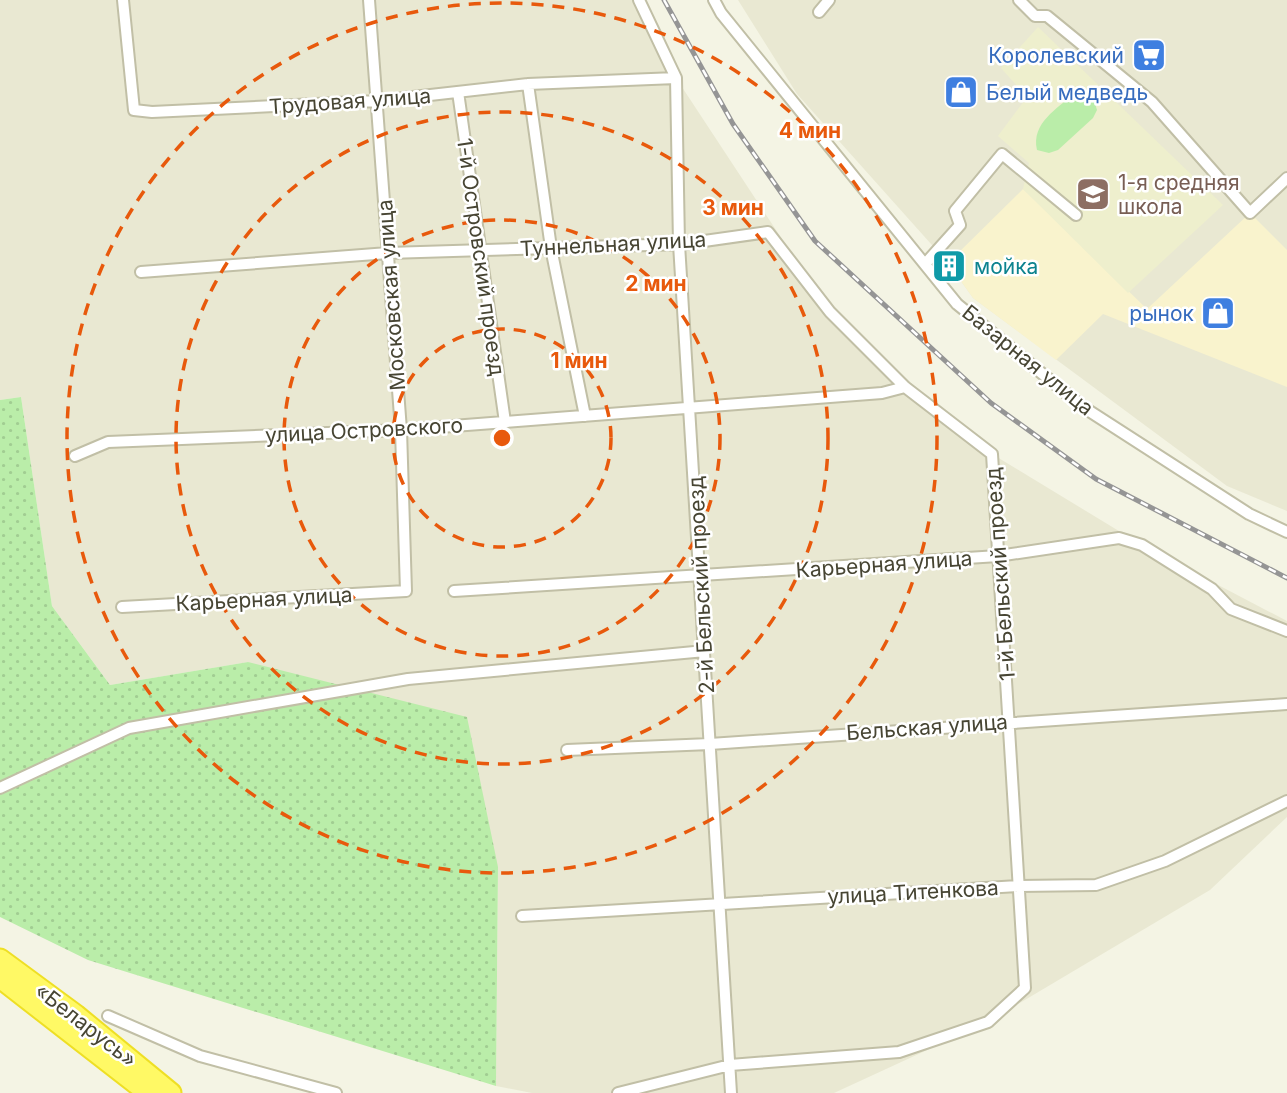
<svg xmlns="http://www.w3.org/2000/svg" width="1287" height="1093" font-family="Inter,sans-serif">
<defs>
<pattern id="grass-dots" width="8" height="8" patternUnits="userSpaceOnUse" patternTransform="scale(1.75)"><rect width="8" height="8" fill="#baeda9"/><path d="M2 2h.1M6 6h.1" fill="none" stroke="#a1cd92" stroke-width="1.8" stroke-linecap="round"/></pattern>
</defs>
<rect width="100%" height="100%" fill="#f4f4e4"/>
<path fill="#e9e8d2" d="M0,0H638L676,78L830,312L992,454L1142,545L1287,621V817L1210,890L988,1022L834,1093H532L496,1086L498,867L248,662L110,685L52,606L21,397L0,400Z
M738,0H1287V511L1227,486L973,298L948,263L797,94Z"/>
<path fill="#f9f3cd" d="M1023,189L1147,309L1250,213L1287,250V387L1103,314L1056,360L973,298L948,263Z"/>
<path fill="#eeefcd" d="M1038,27L1223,205L1128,293L1023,189L1029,163L998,136L1027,97L1001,68Z"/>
<path fill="url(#grass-dots)" d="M21,397L52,606L110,685L248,662L467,717L498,867L496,1086L88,960L0,917V400Z"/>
<path fill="#baeda9" d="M1075,93H1083L1094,100L1097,110L1093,118L1058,150L1049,153L1037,150C1031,123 1057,109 1075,93Z"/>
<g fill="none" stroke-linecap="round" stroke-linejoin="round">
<g stroke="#c1bfa6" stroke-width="14">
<path id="street" d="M123,0L134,110L152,112L377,101L528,84L676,78
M639,0L676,78L679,244L731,1093
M714,0L721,13L957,304L1083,407L1249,514L1287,532
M1019,0L1035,16H1047L1152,102L1250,213L1287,178
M819,12L829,0
M528,84L551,248L585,416
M458,92L505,422
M925,264L960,225L955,211L1002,154L1076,215
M141,272L388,253L683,244L768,232L830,312L905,387L992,454L1025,988L988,1022L899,1052L730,1065L618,1093
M75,456L108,442L401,430L882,393L905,387
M454,591L998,556L1119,538L1142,545L1212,589L1231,609L1287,631
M122,607L406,591L401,430L369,0
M567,750L710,744L1287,704
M0,788L129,728L408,679L705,651
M522,916L1019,886L1096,885L1165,861L1287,801
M108,1016L200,1056L336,1093"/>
</g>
<g stroke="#eedf25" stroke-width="23">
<path id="highway" d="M0,959L76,1015L171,1093
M0,978L148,1093"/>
</g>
<use href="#street" stroke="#fff" stroke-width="10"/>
<use href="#highway" stroke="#fff965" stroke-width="19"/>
<g stroke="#959595" stroke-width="5">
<path id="rail" d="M664,0L733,124L815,241L991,403L1096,479L1287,578"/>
</g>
<use href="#rail" stroke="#fff" stroke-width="2.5" stroke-dasharray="8" stroke-linecap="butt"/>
</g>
<g fill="none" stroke="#e8590c" stroke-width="3.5" stroke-dasharray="12 9">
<circle cx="502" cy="438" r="109"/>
<circle cx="502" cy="438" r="218"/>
<circle cx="502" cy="438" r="326"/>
<circle cx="502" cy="438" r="435"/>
</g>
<defs>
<g id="supermarket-square" transform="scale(1.75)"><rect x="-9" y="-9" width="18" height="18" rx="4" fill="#3f7fe0" stroke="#fff"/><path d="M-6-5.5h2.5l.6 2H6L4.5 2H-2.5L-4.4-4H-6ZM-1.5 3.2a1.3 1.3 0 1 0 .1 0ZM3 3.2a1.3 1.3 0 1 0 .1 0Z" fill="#fff"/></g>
<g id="shop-square" transform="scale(1.75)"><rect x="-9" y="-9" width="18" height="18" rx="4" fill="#3f7fe0" stroke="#fff"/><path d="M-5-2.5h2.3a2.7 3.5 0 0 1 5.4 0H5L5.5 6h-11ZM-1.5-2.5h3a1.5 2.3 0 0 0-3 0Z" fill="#fff"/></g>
<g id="school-square" transform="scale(1.75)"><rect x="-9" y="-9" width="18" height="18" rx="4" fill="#8d6e63" stroke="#fff"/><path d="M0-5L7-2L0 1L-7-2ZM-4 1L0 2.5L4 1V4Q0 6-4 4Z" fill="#fff"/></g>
<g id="building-square" transform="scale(1.75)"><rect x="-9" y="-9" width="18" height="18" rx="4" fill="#0f9aa8" stroke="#fff"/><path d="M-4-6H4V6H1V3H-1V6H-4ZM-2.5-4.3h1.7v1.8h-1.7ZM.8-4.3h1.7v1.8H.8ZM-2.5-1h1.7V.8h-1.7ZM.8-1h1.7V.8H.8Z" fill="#fff"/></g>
</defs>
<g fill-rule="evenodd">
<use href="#supermarket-square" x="1149" y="55"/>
<use href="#shop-square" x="961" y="92"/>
<use href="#school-square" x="1093" y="194"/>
<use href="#building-square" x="949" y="266"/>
<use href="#shop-square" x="1218" y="313"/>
</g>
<g text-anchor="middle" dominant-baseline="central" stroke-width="5" stroke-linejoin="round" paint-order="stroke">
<g font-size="21" fill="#366cbe" stroke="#fff" text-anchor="end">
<text x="1124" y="55">Королевский</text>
<text x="986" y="92" text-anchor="start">Белый медведь</text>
<text x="1194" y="313">рынок</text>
</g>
<g font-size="21" fill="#474533" stroke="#fff">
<text transform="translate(350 101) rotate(-4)">Трудовая улица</text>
<text transform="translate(613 244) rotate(-3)">Туннельная улица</text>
<text transform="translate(481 257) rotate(82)">1-й Островский проезд</text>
<text transform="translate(391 295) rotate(-94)">Московская улица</text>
<text transform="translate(1028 360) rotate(39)">Базарная улица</text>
<text transform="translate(364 430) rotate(-3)">улица Островского</text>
<text transform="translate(884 564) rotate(-4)">Карьерная улица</text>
<text transform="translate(1000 574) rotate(-94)">1-й Бельский проезд</text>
<text transform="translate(701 585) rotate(-93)">2-й Бельский проезд</text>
<text transform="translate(264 599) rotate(-3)">Карьерная улица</text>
<text transform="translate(927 727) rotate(-4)">Бельская улица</text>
<text transform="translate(913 892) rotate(-3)">улица Титенкова</text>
<text transform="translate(86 1025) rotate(38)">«Беларусь»</text>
</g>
<g font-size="21" fill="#785e54" stroke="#fff" text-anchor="start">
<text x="1118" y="182">1-я средняя<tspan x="1118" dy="24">школа</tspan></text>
</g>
<g font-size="21" fill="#0d838f" stroke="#fff" text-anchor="start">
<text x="974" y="266">мойка</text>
</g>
</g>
<circle cx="502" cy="438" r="10" fill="#e8590c" stroke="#fff" stroke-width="3.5"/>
<g font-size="21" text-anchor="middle" font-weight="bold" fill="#e8590c" stroke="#fff" stroke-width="5" stroke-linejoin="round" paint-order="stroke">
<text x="810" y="138">4 мин</text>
<text x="733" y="215">3 мин</text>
<text x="656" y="291">2 мин</text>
<text x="579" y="368">1 мин</text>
</g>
</svg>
